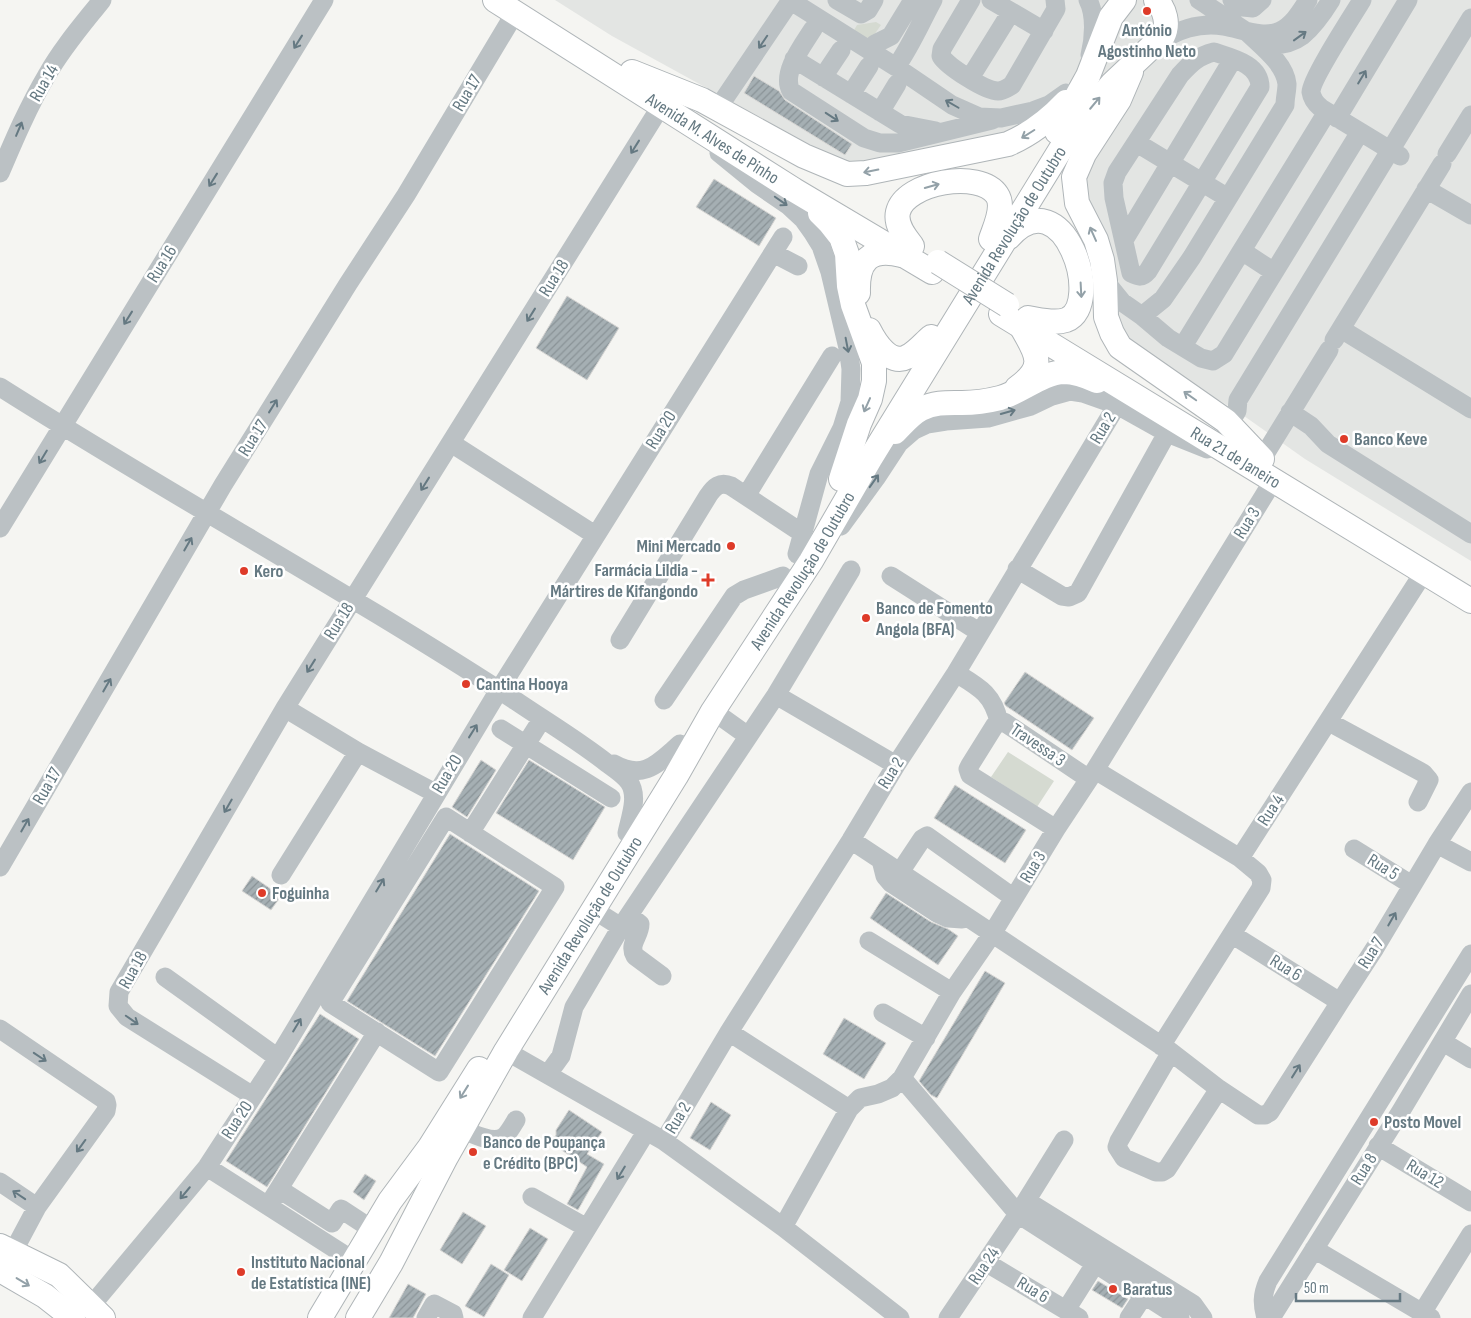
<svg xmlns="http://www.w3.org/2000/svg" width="1471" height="1318" font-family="'Sofia Sans Condensed',sans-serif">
<defs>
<pattern id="building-hatch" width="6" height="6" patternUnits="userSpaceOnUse" patternTransform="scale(1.25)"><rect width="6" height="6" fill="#a5afb3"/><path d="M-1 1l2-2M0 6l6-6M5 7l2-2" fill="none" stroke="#8a9397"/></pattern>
</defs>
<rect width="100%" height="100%" fill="#f5f5f2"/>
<path fill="#e3e5e3" d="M555,0H1471V561L1305,459L1237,411L1131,348L1114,318L1117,280L1110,254L1085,198L1083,175L1088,160L1035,121L1009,135L853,164L834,158L612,36Z"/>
<path fill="#d5dad1" d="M876,22L881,25L874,35L869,39L853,32L857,25Z
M1008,752L1054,781L1037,807L991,777Z"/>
<path fill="url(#building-hatch)" stroke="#d7d6d4" d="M754,76L779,91L785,100L852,144L845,155L744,93Z
M714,179L776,218L759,246L696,207Z
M567,296L619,328L587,380L536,348Z
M1025,672L1094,718L1072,750L1006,706L1004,703Z
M481,760L496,770L467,817L452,807Z
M529,760L605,807L573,860L496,813Z
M955,785L1026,830L1005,863L934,818Z
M450,834L539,891L435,1056L347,1001Z
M252,876L281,896L271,910L242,891Z
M886,893L931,922L948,929L958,936L938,965L870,918Z
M985,971L1005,983L937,1098L931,1095L919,1081Z
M320,1014L359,1039L267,1187L226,1161Z
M844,1018L886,1043L864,1079L823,1054Z
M711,1102L731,1115L710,1150L690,1138Z
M569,1110L602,1132L587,1154L604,1164L578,1210L567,1204L587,1167L551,1143L556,1135V1130Z
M365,1174L376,1181L364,1200L353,1192Z
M463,1212L486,1226L462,1264L440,1250Z
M530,1228L548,1239L522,1281L504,1270Z
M491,1264L509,1275L484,1317L465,1306Z
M1098,1281L1128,1299L1122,1308L1092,1290Z
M408,1284L426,1294L413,1318H389Z"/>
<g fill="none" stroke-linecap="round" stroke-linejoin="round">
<g stroke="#afb5b8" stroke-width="26">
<g id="major">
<path id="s1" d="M495,0L794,190L932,272"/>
<path d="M632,72L702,100L804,156L847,174L866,173L1008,144C1031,134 1049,120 1066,102"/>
<path d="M1131,72L1119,100L1084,154L1074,177L1077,203L1096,240L1102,260L1105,281L1106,317L1112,333L1120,347L1226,421L1262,459"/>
<path d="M1057,132L1088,76L1111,17L1124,0"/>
<path d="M820,213L830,223L841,237L847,254L849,286L853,305L874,363V381L870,399L859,424L841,479"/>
<path d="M1009,237C1064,176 1105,306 1066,320C1054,324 1040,320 1028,318"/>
<path d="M912,246C905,237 895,225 898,212C905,182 980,169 997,195C1005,207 995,227 991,239"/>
<path d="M858,293C857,261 869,247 902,255"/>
<path id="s2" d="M1001,314L1471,601"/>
<path d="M869,330C875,342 890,366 907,357C916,353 924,343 931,337"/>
<path d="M1017,388C1048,366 1036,353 1021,326"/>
<path d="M895,432C903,424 911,414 921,409C935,402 948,403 962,403C975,403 988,401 1000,398C1022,392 1041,373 1064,372C1075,372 1086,376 1097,381"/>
<path d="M0,1246L59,1275L103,1318"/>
<path d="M0,1270L45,1296L73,1318"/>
<path d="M320,1318L390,1201L430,1147L479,1069"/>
<path id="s3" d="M358,1318L391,1263L446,1157L506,1051L676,776L713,711L811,561L870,459L1072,131L1112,84L1163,36C1169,24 1165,9 1156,0"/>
</g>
</g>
<path stroke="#bbc1c4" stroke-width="19" d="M837,0L861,14L868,10L874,0
M971,0L942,49L941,56C947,66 985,91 998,91C1003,91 1007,88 1012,85L1056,9L1055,0
M991,0L1044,31
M1088,0C1096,15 1094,39 1090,55
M1199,0C1212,8 1261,44 1272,45C1283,45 1294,42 1302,36C1314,26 1323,13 1331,0
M1232,0L1243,7L1253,8L1262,0
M1362,0C1353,15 1311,79 1311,92C1312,99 1316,104 1321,108L1400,156
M791,1L896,67L952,105L979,117L1001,118L1033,111L1049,105L1066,93
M813,29C803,45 781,73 791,91L864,138L880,143H898L992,120
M1156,44C1177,30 1198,22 1224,26C1242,29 1263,39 1280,31C1293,25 1301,11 1308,0
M870,51L875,44L891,36L913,0
M1214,52C1232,58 1260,64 1260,87L1148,271C1142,278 1139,277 1131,273L1114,198L1113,183L1117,172L1180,75C1191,63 1198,56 1214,52Z
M794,59L900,124L936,131
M896,67C911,46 921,22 933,0
M823,77L841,50
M970,78L1011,12
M851,94L869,66
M718,108L791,0
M880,112L897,84
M1337,118L1408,0
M1137,143L1228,198
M719,153L757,184L789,206L803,219L813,233L821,246L830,272L848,348L851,369L850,402L842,428L819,474L797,554
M1447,154L1471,115
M0,173C14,140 28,107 47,75C62,48 83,24 102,0
M1426,189L1471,215
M1124,240L1233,59
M1242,251L1274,272
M773,253L798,266
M1105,281L1122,302L1142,316L1168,338L1201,358L1213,361L1224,354L1360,132
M1142,316L1163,299L1192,257L1285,105C1285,98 1287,91 1287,84C1285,63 1260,45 1246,31
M1341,329L1471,409
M1334,340L1442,164
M1183,346L1327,112
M0,387C170,495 347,591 516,701C547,722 579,741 608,764C616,770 624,775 629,782C639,796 630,818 627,833
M1290,412L1311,426L1328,444L1471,534
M1229,424L1237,411L1238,400L1471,18
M451,443L595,535
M1262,459L1329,350
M746,496L832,356
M841,526L876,478L899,443L914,430L927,424L946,421L988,418L1031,406L1052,396L1070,391L1083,393L1117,405L1167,433L1207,449
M0,528L324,0
M1017,569L1062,596L1069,597L1078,593L1167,433
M891,576L979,632
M620,640L708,496C714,487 720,481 731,486L802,533
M956,673C979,687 993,694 999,722
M776,695L896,765
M664,700L734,596L744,590L783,576
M285,708L358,752L435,793
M713,711L748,736
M1329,722L1423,773L1429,780L1418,802
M501,729L611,798
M614,764C644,781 658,763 680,744
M1095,770L1240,858L1258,873L1262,880L1261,888L1161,1046
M446,817L555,887L439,1072L330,1003Z
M1056,829L970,775L968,769L970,765L995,725L999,722H1004L1089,779
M470,833L542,719
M851,840L1171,1052L1219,1089L1258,1115H1265L1270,1112L1340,1002L1375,948L1437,844L1471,792
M1437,844L1471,862
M1354,849L1412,885
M1240,858L1424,572
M881,860L885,876L891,883L937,913L948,918L962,919
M0,867L223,485L348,284L406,195L515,13
M900,872L922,839L927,836L1014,898
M281,875L358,752
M594,910L621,927
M629,915L640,924C640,936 628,944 635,956L662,976
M1233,935L1340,1002
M869,941L952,992
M165,977L278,1058
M883,1013L926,1038
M0,1029L106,1101L107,1105L106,1111L37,1207L13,1252
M729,1032L849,1109L860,1098L878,1094L892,1088L902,1078L952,992L992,934L1056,829L1095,770L1273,481
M1443,1042L1471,1059
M506,1051L664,1141L783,1227L900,1318
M1171,1052L1119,1141L1117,1147L1124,1158L1156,1172H1162L1167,1169L1219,1089
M548,1074L561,1056L574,1007L621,927L776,695L851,570
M902,1078L1018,1214L1180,1318
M253,1096L127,1017L118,1006L119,992L285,708L661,106L671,114
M462,1130C473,1133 494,1146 505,1136C509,1132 513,1125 516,1120
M664,1141L729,1032L851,840L896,765L956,673L1117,405
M1378,1146L1471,1202
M207,1167L354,1261
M0,1182L37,1207
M279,1189L332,1223L341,1209L373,1230
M532,1197L587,1228
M1027,1201L1193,1304L1203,1318
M268,1206L377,1032
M783,1227L849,1109
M1314,1249L1431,1318
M987,1263L1079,1318
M96,1300L207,1167L278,1058L499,690L783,237
M1066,1310L1095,1264
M1422,1313L1471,1234
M426,1318L434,1304L453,1314L454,1318
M532,1318L646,1132
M948,1318L1018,1214L1064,1140
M1129,1318L1144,1295
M1266,1318C1262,1304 1262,1295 1268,1281L1471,954
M1271,1318L1401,1111L1471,994"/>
<use href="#major" stroke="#fff" stroke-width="24"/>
<g stroke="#afb5b8" stroke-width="26" stroke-linecap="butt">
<path id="major-bridge" d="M938,262L1007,305"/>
</g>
<use href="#major-bridge" stroke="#fff" stroke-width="24"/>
</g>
<defs><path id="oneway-shaft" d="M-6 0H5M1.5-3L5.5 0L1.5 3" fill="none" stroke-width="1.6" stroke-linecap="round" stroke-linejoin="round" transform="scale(1.25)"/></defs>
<g stroke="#657982">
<use href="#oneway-shaft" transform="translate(1300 36) rotate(-36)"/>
<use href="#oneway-shaft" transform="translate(298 42) rotate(122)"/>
<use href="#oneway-shaft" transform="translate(763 42) rotate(124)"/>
<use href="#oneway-shaft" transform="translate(1362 77) rotate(-59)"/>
<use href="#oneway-shaft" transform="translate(952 104) rotate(-150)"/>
<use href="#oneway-shaft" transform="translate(832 117) rotate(33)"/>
<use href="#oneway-shaft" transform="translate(19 129) rotate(-67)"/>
<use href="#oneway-shaft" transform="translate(635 147) rotate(122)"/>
<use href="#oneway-shaft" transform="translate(213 180) rotate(122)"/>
<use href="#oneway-shaft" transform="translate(781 201) rotate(35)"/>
<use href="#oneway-shaft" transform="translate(531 315) rotate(122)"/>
<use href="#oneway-shaft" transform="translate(128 318) rotate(122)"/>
<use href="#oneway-shaft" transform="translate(847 345) rotate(79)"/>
<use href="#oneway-shaft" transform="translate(273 406) rotate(-58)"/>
<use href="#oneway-shaft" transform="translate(1008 412) rotate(-16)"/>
<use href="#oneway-shaft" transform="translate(43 457) rotate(121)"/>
<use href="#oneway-shaft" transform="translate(874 481) rotate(-55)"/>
<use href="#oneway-shaft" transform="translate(425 484) rotate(122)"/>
<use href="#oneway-shaft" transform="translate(188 544) rotate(-60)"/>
<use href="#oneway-shaft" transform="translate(311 666) rotate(122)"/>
<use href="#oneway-shaft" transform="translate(107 685) rotate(-60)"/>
<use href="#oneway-shaft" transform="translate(473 731) rotate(-58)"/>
<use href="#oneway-shaft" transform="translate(228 806) rotate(120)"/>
<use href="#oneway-shaft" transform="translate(25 825) rotate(-60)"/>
<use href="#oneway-shaft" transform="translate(380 885) rotate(-59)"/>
<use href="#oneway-shaft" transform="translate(1392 919) rotate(-60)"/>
<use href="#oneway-shaft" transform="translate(132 1020) rotate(35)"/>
<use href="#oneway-shaft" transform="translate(297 1025) rotate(-59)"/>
<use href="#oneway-shaft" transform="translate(40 1057) rotate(34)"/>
<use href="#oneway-shaft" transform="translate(1296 1071) rotate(-58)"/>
<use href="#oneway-shaft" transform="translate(81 1146) rotate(126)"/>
<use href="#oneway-shaft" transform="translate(621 1173) rotate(121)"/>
<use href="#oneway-shaft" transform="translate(185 1193) rotate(130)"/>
<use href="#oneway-shaft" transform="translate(19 1195) rotate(-146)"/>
</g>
<g stroke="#93a1a8">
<use href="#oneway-shaft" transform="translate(1095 103) rotate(-50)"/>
<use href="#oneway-shaft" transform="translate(1028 134) rotate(148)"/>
<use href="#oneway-shaft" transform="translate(871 171) rotate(169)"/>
<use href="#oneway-shaft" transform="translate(932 186) rotate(-16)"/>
<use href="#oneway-shaft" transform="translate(1093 234) rotate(-114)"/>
<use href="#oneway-shaft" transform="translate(1081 290) rotate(87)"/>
<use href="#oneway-shaft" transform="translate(1190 396) rotate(-145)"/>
<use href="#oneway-shaft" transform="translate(867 405) rotate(114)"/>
<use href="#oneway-shaft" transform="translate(464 1092) rotate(122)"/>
<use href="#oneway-shaft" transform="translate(23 1282) rotate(31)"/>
</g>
<g fill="#de3b29" stroke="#fff" stroke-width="2">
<circle cx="1147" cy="11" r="5"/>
<circle cx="1344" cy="439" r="5"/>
<circle cx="731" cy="546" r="5"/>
<circle cx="244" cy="571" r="5"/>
<path d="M705.5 572.5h5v5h5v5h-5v5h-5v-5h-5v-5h5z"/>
<circle cx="866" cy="618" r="5"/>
<circle cx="466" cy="684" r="5"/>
<circle cx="262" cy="893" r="5"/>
<circle cx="1374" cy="1122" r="5"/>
<circle cx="473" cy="1152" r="5"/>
<circle cx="241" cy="1272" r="5"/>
<circle cx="1113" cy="1289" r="5"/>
</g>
<g text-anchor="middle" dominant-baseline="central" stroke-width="5" stroke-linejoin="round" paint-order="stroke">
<g font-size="18" font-weight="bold" fill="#657982" stroke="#fff" text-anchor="start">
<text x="1147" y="30" text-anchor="middle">António<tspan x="1147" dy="21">Agostinho Neto</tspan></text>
<text x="1354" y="439">Banco Keve</text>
<text x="721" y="546" text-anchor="end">Mini Mercado</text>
<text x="698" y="570" text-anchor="end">Farmácia Lildia -<tspan x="698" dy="21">Mártires de Kifangondo</tspan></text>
<text x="254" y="571">Kero</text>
<text x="876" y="608">Banco de Fomento<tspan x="876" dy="21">Angola (BFA)</tspan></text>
<text x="476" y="684">Cantina Hooya</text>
<text x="272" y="893">Foguinha</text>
<text x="1384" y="1122">Posto Movel</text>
<text x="483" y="1142">Banco de Poupança<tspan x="483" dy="21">e Crédito (BPC)</tspan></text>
<text x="251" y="1262">Instituto Nacional<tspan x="251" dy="21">de Estatística (INE)</tspan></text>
<text x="1123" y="1289">Baratus</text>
</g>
<g font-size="18" fill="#657982" stroke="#fff">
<text transform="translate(44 83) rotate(-60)">Rua 14</text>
<text transform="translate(467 93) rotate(-59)">Rua 17</text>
<text stroke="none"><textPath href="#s1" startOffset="258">Avenida M. Alves de Pinho</textPath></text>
<text stroke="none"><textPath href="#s3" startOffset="1275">Avenida Revolução de Outubro</textPath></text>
<text transform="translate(162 264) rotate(-58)">Rua 16</text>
<text transform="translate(554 278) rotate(-58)">Rua 18</text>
<text transform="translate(1103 428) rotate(-59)">Rua 2</text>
<text transform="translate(661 430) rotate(-58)">Rua 20</text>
<text transform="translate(253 438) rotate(-58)">Rua 17</text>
<text stroke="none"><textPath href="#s2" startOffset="275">Rua 21 de Janeiro</textPath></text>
<text transform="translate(1247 523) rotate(-58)">Rua 3</text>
<text stroke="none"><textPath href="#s3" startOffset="870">Avenida Revolução de Outubro</textPath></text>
<text transform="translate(339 621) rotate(-58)">Rua 18</text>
<text transform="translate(1038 745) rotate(34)">Travessa 3</text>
<text transform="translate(891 773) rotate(-58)">Rua 2</text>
<text transform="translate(447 774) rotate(-59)">Rua 20</text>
<text transform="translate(47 786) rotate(-60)">Rua 17</text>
<text transform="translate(1271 810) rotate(-57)">Rua 4</text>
<text transform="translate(1033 867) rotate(-59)">Rua 3</text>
<text transform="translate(1383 867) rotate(32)">Rua 5</text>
<text stroke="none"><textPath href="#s3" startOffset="465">Avenida Revolução de Outubro</textPath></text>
<text transform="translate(1371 953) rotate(-58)">Rua 7</text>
<text transform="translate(1286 968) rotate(32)">Rua 6</text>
<text transform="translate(133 970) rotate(-61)">Rua 18</text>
<text transform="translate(678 1118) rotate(-59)">Rua 2</text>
<text transform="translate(237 1120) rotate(-57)">Rua 20</text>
<text transform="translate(1364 1169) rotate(-58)">Rua 8</text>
<text transform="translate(1425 1174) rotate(31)">Rua 12</text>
<text transform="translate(984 1266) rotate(-56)">Rua 24</text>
<text transform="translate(1033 1290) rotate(31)">Rua 6</text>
</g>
</g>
<path d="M1296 1293v8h104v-8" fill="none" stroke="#657982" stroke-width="2.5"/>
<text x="1304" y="1293" font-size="15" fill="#657982" stroke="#ffffff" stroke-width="4" paint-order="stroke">50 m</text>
</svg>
